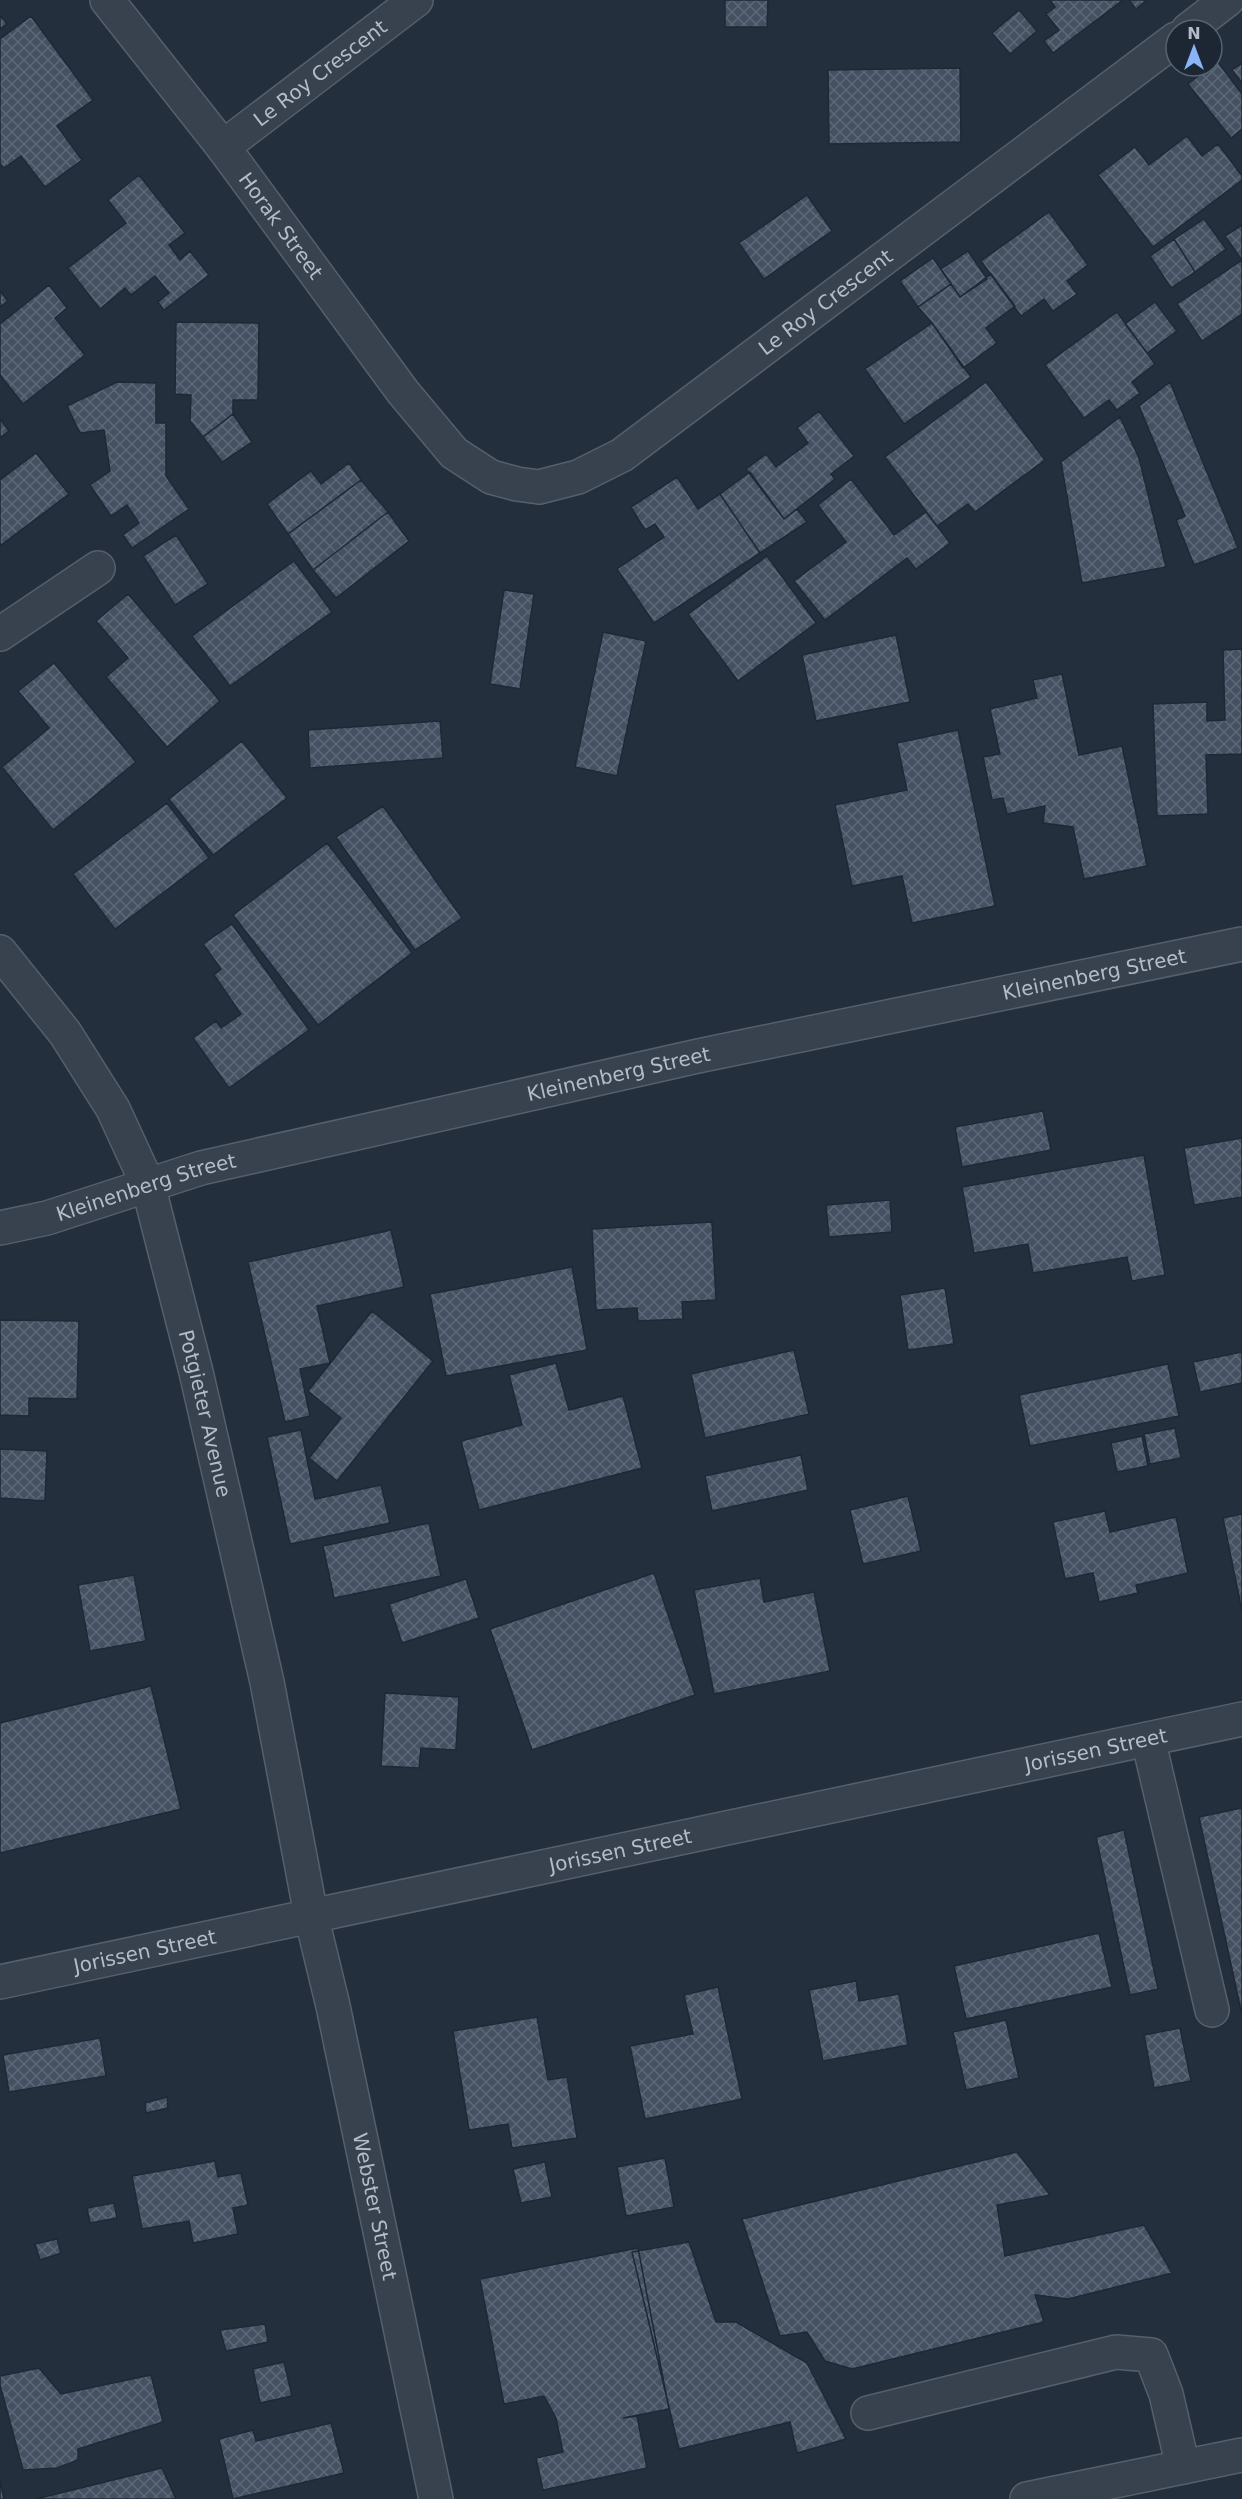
<svg xmlns="http://www.w3.org/2000/svg" width="1242" height="2499" font-family="'DejaVu Sans',sans-serif">
<defs>
<pattern id="building-cross-hatch" width="8" height="8" patternUnits="userSpaceOnUse" patternTransform="scale(1.5)"><rect width="8" height="8" fill="#455162"/><path d="M0 0l8 8M0 8l8-8" fill="none" stroke="#5d6877"/></pattern>
</defs>
<rect width="100%" height="100%" fill="#242f3e"/>
<path fill="url(#building-cross-hatch)" stroke="#1f2835" stroke-width="1.5" d="M725,0H768L767,27H725Z
M1050,0H1123L1053,53L1044,41L1059,30L1046,14L1055,7Z
M1129,0H1147L1136,9Z
M1019,10L1037,31L1010,54L992,33Z
M0,15L7,24L0,29Z
M31,16L93,100L57,126L82,160L45,187L21,156L4,168L0,164V39Z
M1217,61L1242,94V129L1231,138L1188,84Z
M1242,63V83L1232,70Z
M960,68L961,142L829,144L828,70Z
M1187,136L1202,156L1218,144L1242,176V180L1153,247L1098,175L1135,147L1149,165Z
M139,175L185,233L169,245L180,260L190,251L209,275L164,310L158,302L169,293L155,276L131,295L125,288L100,309L68,268L126,223L108,200Z
M807,195L832,231L764,279L739,243Z
M1049,212L1088,265L1067,281L1077,294L1053,311L1044,299L1021,316L981,261Z
M1204,219L1226,249L1195,272L1174,239Z
M1242,225V314L1202,341L1177,304L1242,260L1225,236Z
M1174,239L1195,272L1171,288L1150,256Z
M968,251L987,279L960,297L941,269Z
M933,258L951,284L918,307L900,281Z
M991,274L1015,306L986,328L997,343L963,368L932,323L918,307L951,284L960,297Z
M49,285L67,308L55,318L85,355L23,404L0,375V324Z
M0,291L8,301L0,307Z
M1155,302L1177,331L1147,353L1125,324Z
M1117,312L1155,364L1132,382L1140,393L1117,410L1109,400L1084,418L1045,365Z
M176,322L259,323L258,400H233V414L203,437L190,421L191,395L175,394Z
M932,323L971,377L904,424L865,369Z
M117,382L156,383V423H166V476L189,509L132,548L123,535L139,523L127,505L111,516L90,485L110,471L104,430L80,433L67,406Z
M986,382L1045,460L975,512L968,504L937,526L885,457Z
M1170,382L1238,548L1194,565L1176,520L1185,516L1139,406Z
M819,411L854,456L831,474L835,479L784,519L746,469L766,454L776,467L808,443L797,428Z
M233,414L252,442L222,462L203,437Z
M1120,417L1139,458L1166,567L1082,583L1061,462Z
M0,419L9,431L0,438Z
M36,453L69,494L0,546V480Z
M349,463L361,480L288,534L267,504L311,471L321,484Z
M750,472L784,519L797,509L807,522L760,553L720,494Z
M677,477L698,509L720,494L760,553L654,623L617,569L664,537L655,524L645,530L631,507Z
M851,479L894,535L926,512L950,543L916,569L907,558L825,620L794,581L846,542L818,505Z
M361,480L388,512L313,570L288,534Z
M388,512L409,541L336,598L313,570Z
M176,535L208,584L175,605L143,556Z
M767,556L816,623L738,681L688,614Z
M294,561L332,612L230,686L192,636Z
M504,590L534,594L520,689L490,684Z
M128,594L220,701L167,747L106,677L128,658L96,621Z
M603,632L646,641L617,776L575,767Z
M896,635L910,702L816,721L802,655Z
M1242,649V754L1206,755L1208,814L1157,816L1153,704L1207,702V721L1225,720L1223,650Z
M54,663L136,762L53,830L2,767L49,728L18,691Z
M1062,674L1079,755L1122,746L1147,866L1084,879L1073,827L1043,823L1045,806L1007,814L1003,798L992,800L983,757L1000,754L990,709L1037,698L1033,680Z
M440,721L443,758L310,768L308,730Z
M958,730L995,906L912,923L902,876L852,886L835,805L907,790L897,743Z
M242,741L287,798L213,855L169,799Z
M167,803L209,858L115,929L73,874Z
M383,806L462,918L415,950L336,837Z
M327,843L412,953L318,1025L233,915Z
M232,924L309,1030L229,1088L193,1038L216,1021L221,1028L241,1014L214,975L221,969L203,944Z
M1043,1111L1051,1150L962,1167L955,1127Z
M1242,1138V1197L1194,1205L1184,1148Z
M1144,1155L1165,1275L1132,1281L1127,1257L1033,1273L1028,1244L974,1253L962,1187Z
M890,1200L892,1232L829,1237L826,1205Z
M712,1222L716,1300L682,1302L683,1319L638,1321L637,1308L596,1310L592,1229Z
M391,1230L404,1287L317,1306L330,1363L300,1369L310,1416L285,1422L248,1262Z
M572,1267L587,1350L446,1376L430,1294Z
M945,1288L954,1344L908,1350L900,1295Z
M372,1311L433,1361L337,1481L309,1458L341,1418L308,1391Z
M0,1320L79,1321L77,1399L29,1398V1416L0,1415Z
M794,1350L809,1414L705,1438L691,1374Z
M1242,1352V1383L1200,1392L1193,1362Z
M556,1363L569,1410L623,1396L642,1468L479,1510L461,1441L522,1425L509,1375Z
M1168,1364L1179,1416L1030,1446L1019,1395Z
M1175,1428L1181,1458L1150,1464L1144,1434Z
M301,1430L315,1499L381,1485L390,1523L290,1544L267,1437Z
M1142,1436L1148,1466L1117,1472L1111,1443Z
M0,1449L47,1451L45,1501L0,1498Z
M801,1455L808,1490L712,1511L705,1476Z
M908,1496L921,1551L863,1564L850,1510Z
M1105,1511L1110,1532L1176,1517L1188,1573L1136,1585L1138,1593L1099,1602L1093,1573L1065,1579L1053,1522Z
M1242,1514V1611L1223,1518Z
M429,1523L441,1576L334,1598L323,1546Z
M654,1573L695,1695L532,1750L490,1629Z
M134,1575L146,1641L90,1651L78,1585Z
M760,1578L764,1602L814,1592L830,1671L714,1694L694,1590Z
M466,1579L479,1618L402,1643L389,1604Z
M151,1686L181,1809L0,1853V1723Z
M385,1693L459,1697L456,1750L421,1748L419,1768L381,1766Z
M1242,1808V2015L1199,1817Z
M1124,1830L1158,1989L1130,1995L1096,1837Z
M1099,1933L1112,1987L966,2019L954,1966Z
M856,1981L859,2001L899,1994L908,2045L823,2061L809,1990Z
M718,1987L742,2099L645,2119L630,2046L693,2034L684,1995Z
M537,2017L548,2080L567,2077L577,2138L512,2148L508,2124L469,2130L453,2031Z
M1006,2020L1019,2078L966,2090L953,2032Z
M1180,2028L1191,2081L1154,2088L1144,2035Z
M100,2038L106,2076L9,2092L3,2055Z
M167,2097L168,2108L146,2113L145,2103Z
M1017,2152L1050,2195L997,2205L1005,2256L1144,2225L1172,2273L1068,2299L1035,2295L1044,2322L852,2369L825,2361L807,2332L780,2336L742,2219Z
M665,2158L674,2207L626,2216L617,2167Z
M215,2161L218,2177L241,2173L248,2205L233,2208L238,2234L193,2243L189,2221L142,2229L132,2176Z
M545,2162L552,2197L521,2203L513,2169Z
M114,2203L117,2218L90,2223L87,2208Z
M57,2239L61,2253L40,2260L35,2244Z
M689,2242L716,2322H736L807,2363L846,2439L797,2453L790,2422L679,2449L632,2252Z
M638,2248L669,2409L623,2418L637,2416L647,2468L543,2490L536,2458L563,2452L556,2418L544,2396L504,2404L480,2279Z
M265,2324L268,2342L226,2351L220,2330Z
M284,2362L292,2396L260,2403L253,2369Z
M39,2368L61,2394L151,2375L163,2422L78,2449V2460L57,2468L23,2470L0,2385V2376Z
M331,2423L344,2473L233,2499L219,2439L253,2430L256,2441Z
M162,2468L176,2499H36Z
M0,2480L4,2499H0Z"/>
<g fill="none" stroke-linecap="round" stroke-linejoin="round">
<g stroke="#565f6c" stroke-width="36">
<g id="minor">
<path id="s1" d="M107,0L223,147L403,392L454,453L491,477L517,484L539,487L578,477L622,455L1176,39"/>
<path d="M1188,30L1227,0"/>
<path id="s2" d="M223,147L416,0"/>
<path d="M0,634L98,568"/>
<path id="s3" d="M0,952L65,1033L113,1109L148,1185L196,1372L267,1682L311,1915L333,2006L436,2499"/>
<path id="s4" d="M0,1228L47,1218L201,1168L698,1056L1242,944"/>
<path d="M1148,1739L1212,2010"/>
<path id="s5" d="M0,1982L1242,1719"/>
<path d="M868,2413L1116,2352L1151,2355L1166,2394L1183,2467"/>
<path d="M1027,2499L1242,2455"/>
</g>
</g>
<use href="#minor" stroke="#38414e" stroke-width="33"/>
</g>
<g text-anchor="middle" dominant-baseline="central" stroke-width="5" stroke-linejoin="round" paint-order="stroke">
<g font-size="20" fill="#b4bcc9" stroke="#1d2633">
<text stroke="none"><textPath href="#s2" startOffset="122">Le Roy Crescent</textPath></text>
<text stroke="none"><textPath href="#s1" startOffset="285">Horak Street</textPath></text>
<text stroke="none"><textPath href="#s1" startOffset="1008">Le Roy Crescent</textPath></text>
<text stroke="none"><textPath href="#s4" startOffset="1124">Kleinenberg Street</textPath></text>
<text stroke="none"><textPath href="#s4" startOffset="638">Kleinenberg Street</textPath></text>
<text stroke="none"><textPath href="#s4" startOffset="152">Kleinenberg Street</textPath></text>
<text stroke="none"><textPath href="#s3" startOffset="513">Potgieter Avenue</textPath></text>
<text stroke="none"><textPath href="#s5" startOffset="1120">Jorissen Street</textPath></text>
<text stroke="none"><textPath href="#s5" startOffset="634">Jorissen Street</textPath></text>
<text stroke="none"><textPath href="#s5" startOffset="148">Jorissen Street</textPath></text>
<text stroke="none"><textPath href="#s3" startOffset="1324">Webster Street</textPath></text>
</g>
</g>
<g transform="translate(1194 48)"><circle r="28" fill="#1d2633" stroke="#59626f" stroke-width="1.5"/>
<path d="M0-4.5L10 22L0 15L-10 22Z" fill="#8ab4f8"/>
<text y="-9" font-size="16" font-weight="bold" text-anchor="middle" fill="#b4bcc9">N</text>
</g>
</svg>
